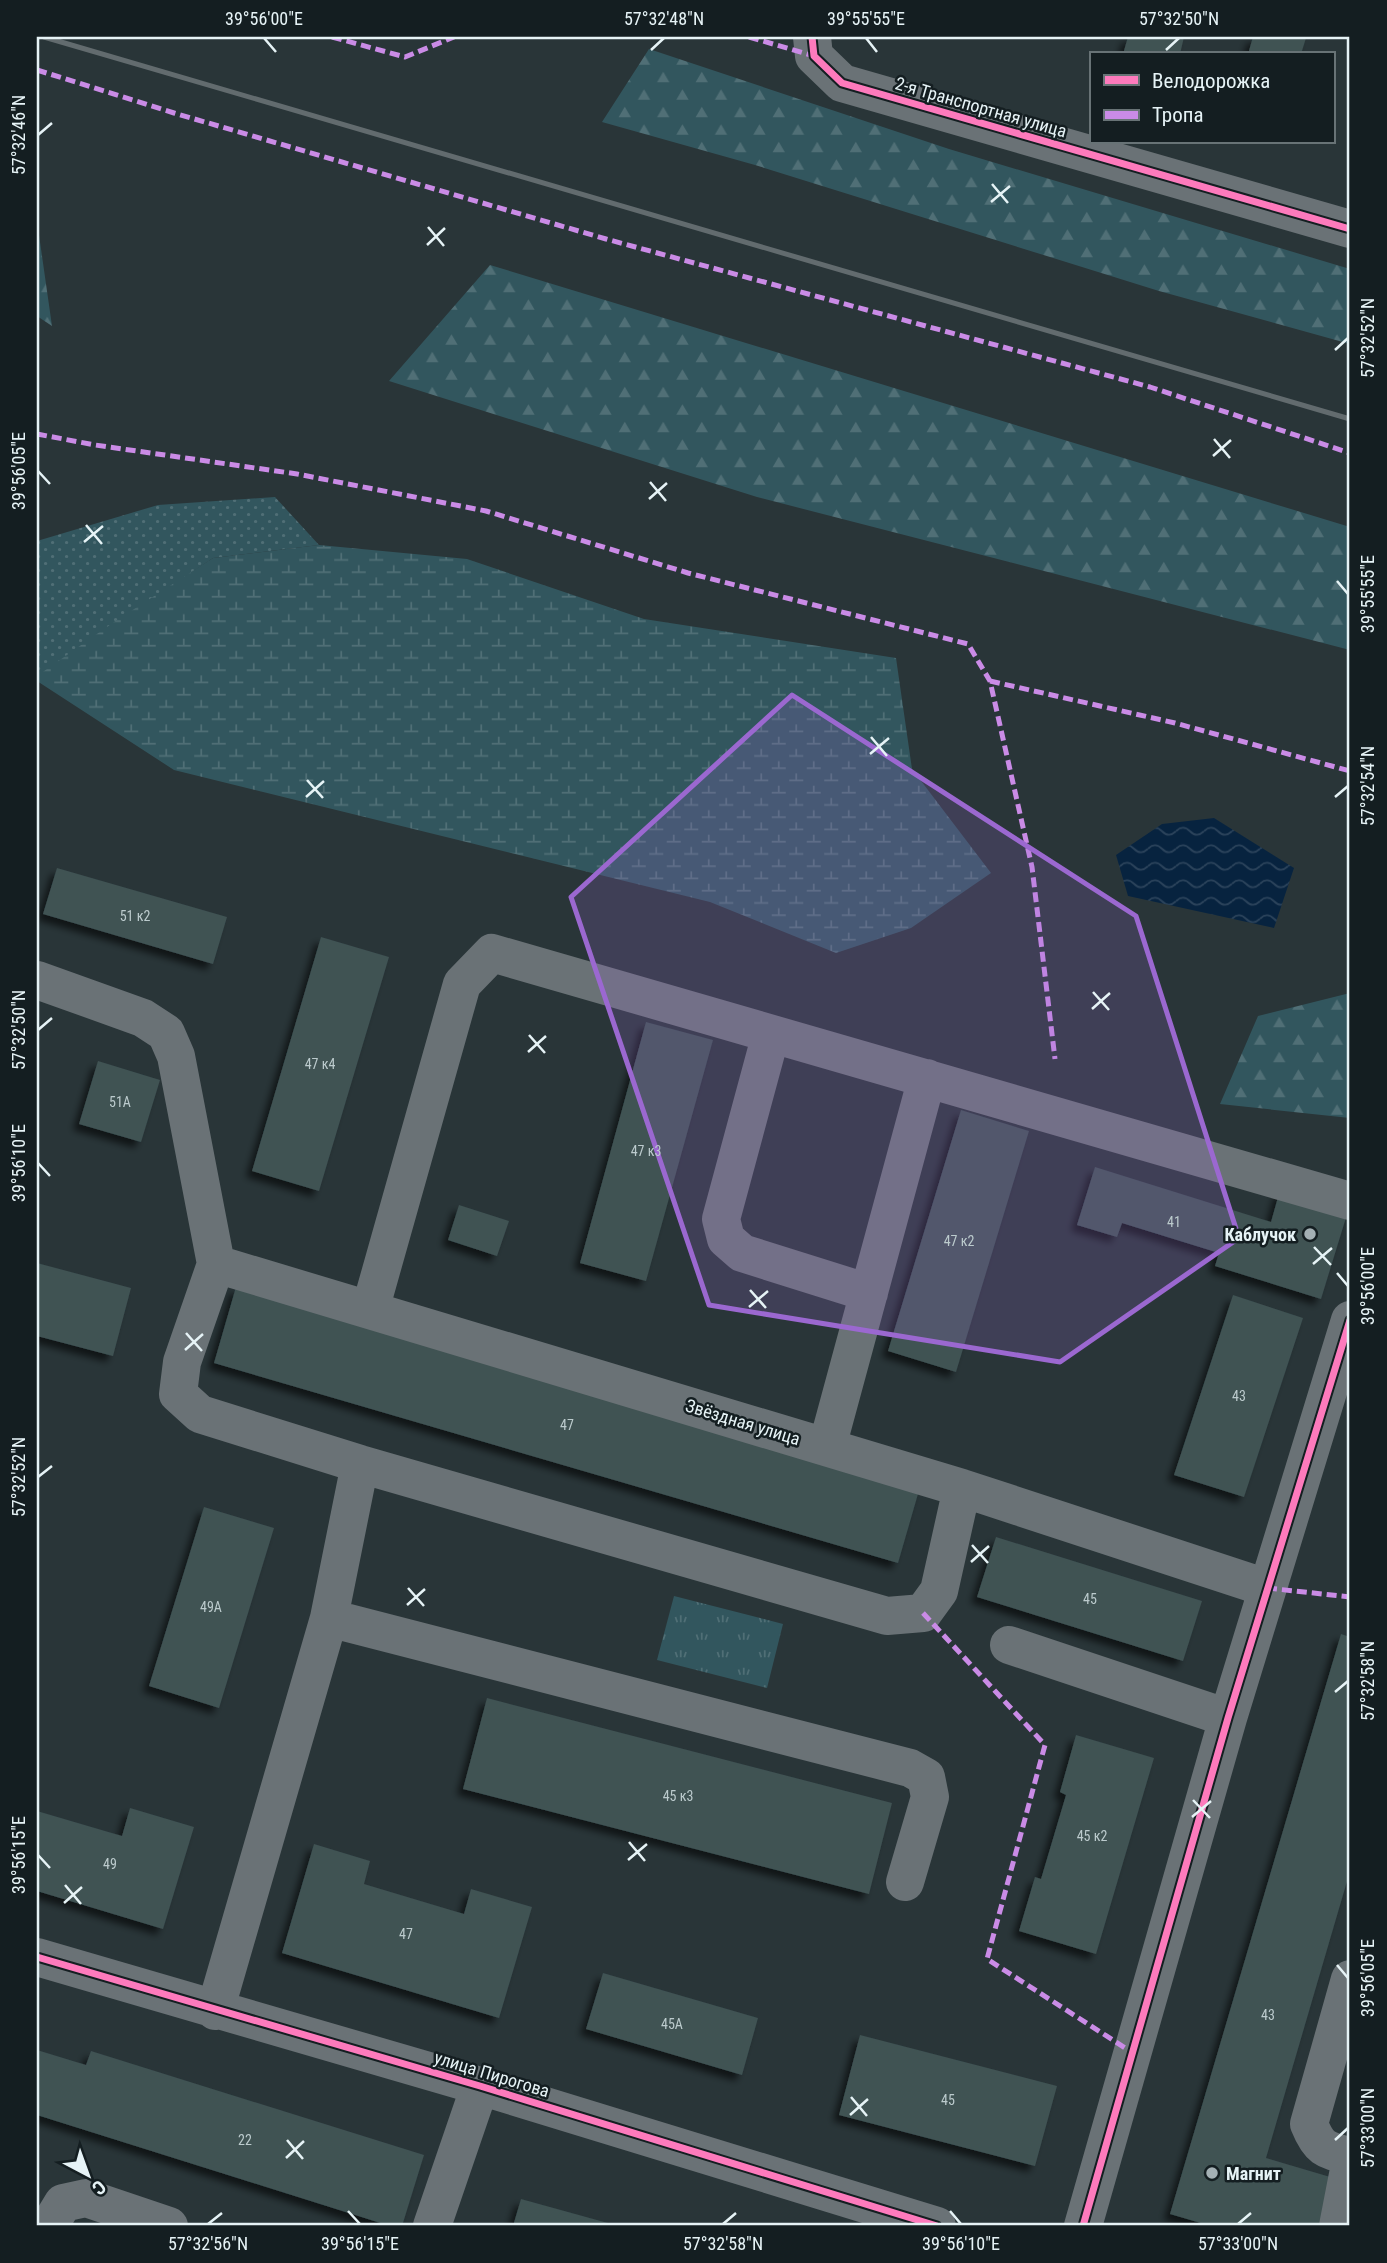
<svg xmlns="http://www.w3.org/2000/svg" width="1387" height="2263" font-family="'Roboto Condensed',sans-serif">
<defs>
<pattern id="grass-dots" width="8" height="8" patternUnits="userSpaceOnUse" patternTransform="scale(1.75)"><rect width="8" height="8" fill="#32565e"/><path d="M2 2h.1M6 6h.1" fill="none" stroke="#506f76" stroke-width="1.8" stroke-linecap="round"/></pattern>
<pattern id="forest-firs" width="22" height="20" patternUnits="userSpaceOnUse" patternTransform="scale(1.75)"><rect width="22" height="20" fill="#32565e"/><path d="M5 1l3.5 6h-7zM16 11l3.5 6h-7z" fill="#506f76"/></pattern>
<pattern id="wetland-marsh" width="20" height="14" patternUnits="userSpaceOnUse" patternTransform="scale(1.75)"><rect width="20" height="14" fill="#32565e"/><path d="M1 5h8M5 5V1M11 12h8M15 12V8" fill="none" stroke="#506f76"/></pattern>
<pattern id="park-tufts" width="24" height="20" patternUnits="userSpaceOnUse" patternTransform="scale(1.75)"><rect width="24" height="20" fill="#32565e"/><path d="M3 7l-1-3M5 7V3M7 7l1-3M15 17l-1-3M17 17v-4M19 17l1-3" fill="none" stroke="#506f76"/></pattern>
<pattern id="water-waves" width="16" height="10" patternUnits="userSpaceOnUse" patternTransform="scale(1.75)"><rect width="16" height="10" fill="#07233f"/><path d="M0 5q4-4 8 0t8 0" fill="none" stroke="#2b435b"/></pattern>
<filter id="shadow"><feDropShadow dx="-6" dy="6" stdDeviation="3.5" flood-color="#0009"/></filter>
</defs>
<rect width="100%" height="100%" fill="#293538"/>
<path fill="url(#grass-dots)" d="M275,497L319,545L213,558L37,677V541L158,505Z"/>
<path fill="url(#forest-firs)" d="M649,49L949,149L1350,269V344L1159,291L755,165L602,122Z
M37,221L52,326L37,316Z
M490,265L1350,527V650L757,497L389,381Z
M1350,993V1118L1220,1104L1258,1016Z"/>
<path fill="url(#wetland-marsh)" d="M319,545L467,559L644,619L896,658L912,769L991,873L911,928L836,953L710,902L174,770L37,681V676L114,622L213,558Z"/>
<path fill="url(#park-tufts)" d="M674,1596L783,1624L767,1688L657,1660Z"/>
<path fill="url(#water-waves)" d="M1214,818L1294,868L1274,928L1128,896L1116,855L1162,824Z"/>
<path fill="#3f5253" filter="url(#shadow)" d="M1128,37H1184L1180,54H1123Z
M1253,37H1302L1306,38L1301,54H1248Z
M57,868L227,917L213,964L43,914Z
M321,937L389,957L319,1191L252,1171Z
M646,1022L713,1040L646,1281L580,1263Z
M98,1061L160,1080L141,1142L79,1124Z
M961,1110L1029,1131L956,1372L888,1351Z
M1095,1167L1271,1222L1280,1190L1348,1211L1321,1299L1215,1266L1219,1253L1122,1223L1117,1237L1077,1225Z
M459,1205L509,1221L497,1256L448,1240Z
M37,1263L131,1288L113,1356L37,1336Z
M236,1287L920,1487L898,1563L214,1363Z
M1233,1295L1303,1318L1244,1497L1174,1475Z
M204,1507L274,1528L219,1708L149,1686Z
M996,1537L1202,1601L1183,1661L977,1597Z
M1341,1634L1350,1637V1871L1266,2158L1337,2179L1323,2226H1211L1170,2214Z
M487,1698L892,1803L869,1894L463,1789Z
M1076,1735L1154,1758L1096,1954L1019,1931L1035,1877L1041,1879L1066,1795L1060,1792Z
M130,1808L194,1827L163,1929L37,1891V1811L122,1836Z
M314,1844L370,1861L364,1884L464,1914L471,1889L532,1907L499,2018L282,1953Z
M603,1973L758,2018L742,2075L586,2029Z
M860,2035L1057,2086L1035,2166L839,2115Z
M37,2050L86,2065L91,2051L424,2155L402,2226H390L37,2115Z
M521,2199L615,2225L614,2226H513Z"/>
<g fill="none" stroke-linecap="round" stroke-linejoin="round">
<path stroke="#6a7276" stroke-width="38" d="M812,37L814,56L842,83L1350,229
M37,980L143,1018L166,1033L176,1056L216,1264L182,1362L178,1394L200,1414L360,1464
M771,1034L721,1219L726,1239L742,1253L869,1293
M216,1264L962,1488L1267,1588
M370,1310L462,984L492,953L1350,1201
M827,1447L927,1078
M329,1618L910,1768L926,1777L930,1797L905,1882
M1009,1645L1228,1718
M37,1957L480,2086L937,2226
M1350,1979L1309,2124C1319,2149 1325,2150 1350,2156
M215,2011L329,1618L360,1464L887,1616L923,1613L939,1591L962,1488
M49,2226L63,2203L86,2198L169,2226
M432,2226L480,2086
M1083,2226L1228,1718L1350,1320
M1338,2226L1350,2164"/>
<path stroke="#626b6e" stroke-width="5" d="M44,37L1350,419"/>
<path stroke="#ca8be6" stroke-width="5" stroke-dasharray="10 5" stroke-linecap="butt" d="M332,37L405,57L454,37
M749,37L814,56
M37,70L174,113L606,239L1150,387L1350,453
M37,434L95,445L297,474L486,511L688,573L968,644L990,681L1032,867L1055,1059
M990,681L1175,723L1350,771
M1267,1588L1350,1597
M923,1613L1045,1745L987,1959L1133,2053"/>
<g stroke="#141e21" stroke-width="11">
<path id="cycleway" d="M812,37L814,56L842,83L1350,229
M37,1957L480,2086L937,2226
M1083,2226L1228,1718L1350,1320"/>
</g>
<use href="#cycleway" stroke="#fd7abc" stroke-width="7"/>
</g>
<path fill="#9b68d0" fill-opacity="0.2" stroke="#9b68d0" stroke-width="5" stroke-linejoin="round" d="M792,695L1136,916L1239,1238L1060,1362L709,1305L571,897Z"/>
<path fill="none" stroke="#e6f3f6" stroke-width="2.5" d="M264,38L276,52M866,38L877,52M651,50L664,38M1166,50L1179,38M38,135L52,123M992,184L1008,203M991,202L1010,186M428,227L444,246M427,245L445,228M1335,350L1348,338M1214,439L1230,458M1213,456L1231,440M38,471L50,484M650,482L666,501M649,499L667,483M86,525L102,544M84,542L103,526M1337,581L1348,594M871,737L887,756M870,754L889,738M307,780L323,798M306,797L324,781M1335,797L1348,786M1093,992L1109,1010M1092,1009L1110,993M38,1030L52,1018M529,1035L545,1053M528,1052L546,1036M38,1163L50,1176M1314,1247L1331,1265M1313,1264L1332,1248M1337,1273L1348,1286M750,1290L766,1308M749,1307L768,1291M186,1333L202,1351M185,1350L203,1334M38,1477L52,1466M972,1545L988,1563M971,1562L989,1546M408,1588L424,1606M407,1605L425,1589M1335,1692L1348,1681M1193,1800L1210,1818M1192,1817L1211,1801M629,1842L645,1861M38,1855L50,1868M628,1860L647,1844M65,1885L81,1904M64,1903L82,1887M1337,1965L1348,1978M851,2097L867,2116M850,2115L868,2099M287,2140L303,2159M1335,2140L1348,2128M286,2158L304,2141M348,2211L360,2224M950,2211L961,2224M208,2224L222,2213M723,2224L736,2213M1238,2224L1251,2213"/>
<g fill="#a4b0b4" stroke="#141e21" stroke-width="2.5">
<circle cx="1310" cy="1234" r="7"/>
<circle cx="1212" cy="2173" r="7"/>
</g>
<g text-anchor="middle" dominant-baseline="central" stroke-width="5" stroke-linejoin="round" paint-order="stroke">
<g font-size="14" fill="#bccbcd">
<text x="135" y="916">51 к2</text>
<text x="320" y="1064">47 к4</text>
<text x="120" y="1102">51А</text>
<text x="646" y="1151">47 к3</text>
<text x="1174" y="1222">41</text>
<text x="959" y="1241">47 к2</text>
<text x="1239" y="1396">43</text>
<text x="567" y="1425">47</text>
<text x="1090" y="1599">45</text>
<text x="211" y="1607">49А</text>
<text x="678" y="1796">45 к3</text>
<text x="1092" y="1836">45 к2</text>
<text x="110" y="1864">49</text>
<text x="406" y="1934">47</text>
<text x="1268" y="2015">43</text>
<text x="672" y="2024">45А</text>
<text x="948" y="2100">45</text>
<text x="245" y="2140">22</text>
</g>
<g font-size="18" fill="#e6f3f6" stroke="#141e21">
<text transform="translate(981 107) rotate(16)">2-я Транспортная улица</text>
<text transform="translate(743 1422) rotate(17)">Звёздная улица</text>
<text transform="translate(492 2074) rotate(17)">улица Пирогова</text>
</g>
<g font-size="18" font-weight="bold" fill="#e6f3f6" stroke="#141e21" text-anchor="end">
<text x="1296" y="1234">Каблучок</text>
<text x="1226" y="2173" text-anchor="start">Магнит</text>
</g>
</g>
<rect width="1387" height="2263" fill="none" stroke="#141e21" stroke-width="77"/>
<rect x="1090" y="52" width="245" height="91" fill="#141e21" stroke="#687376" stroke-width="2"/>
<rect x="1104" y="75" width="35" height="10" fill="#fd7abc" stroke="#687376" stroke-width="2"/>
<text x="1152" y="88" font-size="21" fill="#e6f3f6">Велодорожка</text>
<rect x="1104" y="110" width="35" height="10" fill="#ca8be6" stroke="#687376" stroke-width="2"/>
<text x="1152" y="122" font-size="21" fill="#e6f3f6">Тропа</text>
<g transform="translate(88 2175) rotate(139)" stroke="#141e21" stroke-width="5" paint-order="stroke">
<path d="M0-5L12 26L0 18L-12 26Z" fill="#e6f3f6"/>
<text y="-10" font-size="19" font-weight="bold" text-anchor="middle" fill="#e6f3f6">С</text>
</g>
<rect x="38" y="38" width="1310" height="2186" fill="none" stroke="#e6f3f6" stroke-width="2.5"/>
<g font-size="18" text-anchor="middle" fill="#e6f3f6">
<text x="264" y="25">39°56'00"E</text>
<text x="664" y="25">57°32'48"N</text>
<text x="866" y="25">39°55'55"E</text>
<text x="1179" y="25">57°32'50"N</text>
<text transform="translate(19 135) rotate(-90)" y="6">57°32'46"N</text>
<text transform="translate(1368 338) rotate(-90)" y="6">57°32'52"N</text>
<text transform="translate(19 471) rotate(-90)" y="6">39°56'05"E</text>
<text transform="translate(1368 594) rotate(-90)" y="6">39°55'55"E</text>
<text transform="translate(1368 786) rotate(-90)" y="6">57°32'54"N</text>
<text transform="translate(19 1030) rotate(-90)" y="6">57°32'50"N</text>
<text transform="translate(19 1163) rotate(-90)" y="6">39°56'10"E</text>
<text transform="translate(1368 1286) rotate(-90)" y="6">39°56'00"E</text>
<text transform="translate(19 1477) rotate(-90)" y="6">57°32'52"N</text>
<text transform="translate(1368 1681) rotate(-90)" y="6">57°32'58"N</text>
<text transform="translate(19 1855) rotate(-90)" y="6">39°56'15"E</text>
<text transform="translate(1368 1978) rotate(-90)" y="6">39°56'05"E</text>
<text transform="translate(1368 2128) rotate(-90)" y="6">57°33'00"N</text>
<text x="208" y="2250">57°32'56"N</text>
<text x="360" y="2250">39°56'15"E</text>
<text x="723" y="2250">57°32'58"N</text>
<text x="961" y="2250">39°56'10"E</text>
<text x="1238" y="2250">57°33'00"N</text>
</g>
</svg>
